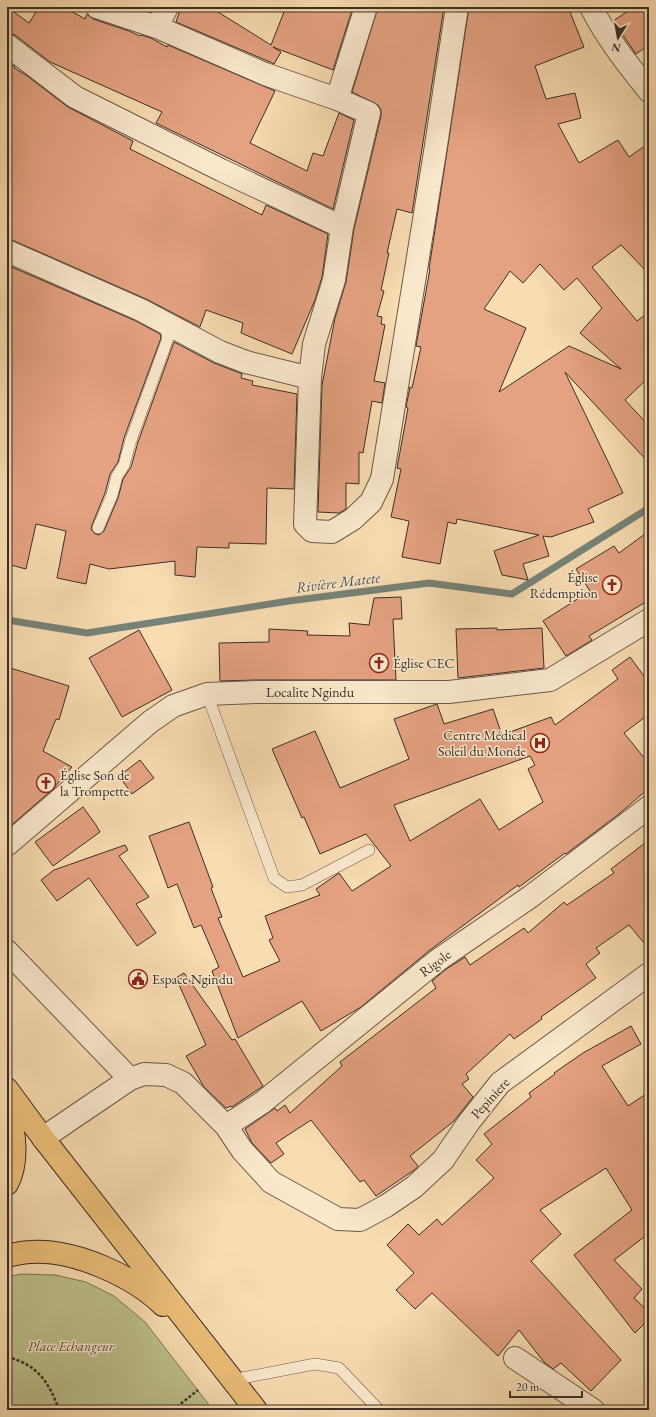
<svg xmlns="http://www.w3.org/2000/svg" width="656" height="1417" font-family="'EB Garamond',serif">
<rect width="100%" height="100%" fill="#f8dcb2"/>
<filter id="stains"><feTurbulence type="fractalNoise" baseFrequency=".005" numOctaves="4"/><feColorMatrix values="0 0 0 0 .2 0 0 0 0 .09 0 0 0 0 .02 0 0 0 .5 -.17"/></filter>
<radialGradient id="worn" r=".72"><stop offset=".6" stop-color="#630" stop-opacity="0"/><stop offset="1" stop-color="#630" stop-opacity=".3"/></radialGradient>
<path fill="#bdc08d" stroke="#7c775a" d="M21,1274L55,1275L86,1282L114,1296L145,1322L213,1410H7V1277Z"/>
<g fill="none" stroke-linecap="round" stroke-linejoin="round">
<path stroke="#768378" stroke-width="7" d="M7,620L87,633L289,601L429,583L512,594L649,508"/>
</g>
<path fill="#e5a282" stroke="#3b2e28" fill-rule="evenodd" d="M7,7L29,23L39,7H64L85,19L87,14L93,19L129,31L140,36L141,35L151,38L167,47L168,45L275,91L250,143L307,171L313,153L323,156L339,113L354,120L333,209L156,123L162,112L50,62L15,35L7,33Z
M181,7H210L271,45L286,7H353L333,70L273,47L281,52L274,64L270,62L176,22Z
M378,7H444L412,213L397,209L387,253H389L381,290L384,291L377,316L382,317L381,324L385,325L374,381L385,383L382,403L372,401L363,453L359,452V484L346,483V509L339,513L318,512L322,385L335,318L346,282L354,229L381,116V110L378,105L352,92Z
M469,7H568L584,47L535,66L546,99L575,93L581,118L558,124L579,163L618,140L629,157L649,143V274L621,245L592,267L637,321L649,312V377L625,400L649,426V463L565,372L623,493L588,509L594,522L551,537L543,536L549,556L523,564L528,580L502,575L494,551L539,535L457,519L456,524L448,522L440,564L402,557L409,521L391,517L401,469L397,468L408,408L406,407L410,387L412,388L421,347L416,346L430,269H429ZM540,264L564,290L577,278L602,308L580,333L621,369L569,346L499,392L526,328L484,309L510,271L523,283Z
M634,7H649V45L636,54L613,21Z
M7,61L15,67L14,68L26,75L68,107L133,141L130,149L262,215L266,205L328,234L322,277L315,300L292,354L241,333L243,323L206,310L200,327L146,299L12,240L7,239Z
M7,265L136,321L160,334L161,338L124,438L118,462L110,474L105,493L92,525L91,529L95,534L99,535L104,531L118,498L123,479L131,467L138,442L174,342L214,363L242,374L241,378L253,381L252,385L297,394L294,489L267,488L266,544L229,543V548L197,547L195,577L175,575V561L109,569L90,564L86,584L57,578L66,531L36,524L26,569L7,564Z
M649,531V600L589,636L592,640L566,656L543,621L590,591L576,569L614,546L619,553Z
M401,597L402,619H393L396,680H256L220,681L219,643L269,642V629L308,631L307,635L350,636L349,623L369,625L374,598Z
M497,628V630L542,628L544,668L458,678L456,629Z
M139,630L172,690L122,717L89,658Z
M630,657L649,683V714L624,733L649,764V788L619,814L566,854L565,853L519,887L518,885L430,950L361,1007L321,1031L302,1001L238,1038L212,971L219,967L201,925L194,928L177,884L168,888L149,836L189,822L213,887L211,888L222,917L218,918L243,977L280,961L269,940L273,938L265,916L320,895L316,889L339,873L352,891L391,866L366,834L320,854L304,817L302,818L272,749L315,731L340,788L409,759L394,719L437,704L444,724L493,709L502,735L551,717L555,725L618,679L612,670ZM530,756L535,765L528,769L543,802L499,830L480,799L410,841L394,805Z
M7,667L69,686L59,720L56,719L43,751L72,767L52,790L7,829Z
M140,760L154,778L132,794L119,776Z
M83,807L96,825L100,832L53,866L35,842Z
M649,840V949L629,925L596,948L600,953L586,964L596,978L541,1017L542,1019L514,1039L510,1034L466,1074L469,1079L462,1084L473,1097L454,1121L410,1156L418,1166L417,1168L376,1196L364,1180L360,1182L311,1120L276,1143L284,1154L271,1163L252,1143L245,1129L275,1108L277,1111L285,1105L290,1113L342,1066L340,1062L436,988L432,981L445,970L465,957L470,965L524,928L528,933L564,902L567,905L614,873L611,869Z
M125,845L128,850L119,856L149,897L136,904L156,933L137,946L89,878L57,901L41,880L54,870Z
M184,973L232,1040L235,1039L263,1086L232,1107L231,1106L226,1108L204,1087L186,1056L206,1045L176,978Z
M631,1026L641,1044L602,1066L628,1106L649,1092V1235L648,1234L614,1260L642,1289L634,1298L649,1312V1319L635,1333L574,1255L632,1210L606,1168L540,1210L561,1234L531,1261L621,1360L591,1391L561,1363L553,1369L544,1362L519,1330L498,1356L432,1293L415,1309L396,1290L414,1273L387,1245L408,1224L419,1235L437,1219L442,1225L494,1178L476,1160L492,1144L484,1134L531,1097L529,1093L555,1074L554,1073L583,1053Z"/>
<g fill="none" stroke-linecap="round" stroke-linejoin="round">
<g stroke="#6a5a4a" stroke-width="12">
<path id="lane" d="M98,528L112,495L117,476L124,465L131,440L168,338L164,322
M207,694L274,878L287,887L302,885L369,850
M232,1380L315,1364L339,1368L379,1410"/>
</g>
<g stroke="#6a5a4a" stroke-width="24">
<path id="street" d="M97,7L157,27L265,74L337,99L369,113L342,227L334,280L314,344L310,378L305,524L312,531L332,532L353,519L371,502L382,479L435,152L457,7
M591,7C606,37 628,65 649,91
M157,27L167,7
M7,45L75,97L221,170L342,227
M337,99L366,7
M7,251L141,310L220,352L246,362L310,378
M7,845L150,722L173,706L207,694L256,692H449L550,680L649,620
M7,951L130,1079
M226,1126L263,1102L438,960L530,897L649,807
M43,1138L130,1079L144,1074L166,1075L183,1083L226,1126L242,1150L271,1182L338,1219L360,1220L386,1206L414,1187L443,1160L469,1122L500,1083L649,974
M515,1358L593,1410"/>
</g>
<g stroke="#3b2e28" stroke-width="24">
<path id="highway" d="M7,1089L43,1138L256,1410
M7,1112C16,1131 18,1164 7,1184
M7,1256C15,1254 23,1252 31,1252C74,1249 133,1276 163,1305"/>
</g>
<path stroke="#3b2e28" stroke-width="2.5" stroke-dasharray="3 2" stroke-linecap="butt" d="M7,1357C37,1364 49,1382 59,1410
M173,1410L198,1390"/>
<use href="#lane" stroke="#fae8cd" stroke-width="11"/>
<use href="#street" stroke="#fae8cd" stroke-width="22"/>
<use href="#highway" stroke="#ecbe79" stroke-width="22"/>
</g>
<defs>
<g id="church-ring" transform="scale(1)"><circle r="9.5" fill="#fae8cd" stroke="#8f2418" stroke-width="1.5"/><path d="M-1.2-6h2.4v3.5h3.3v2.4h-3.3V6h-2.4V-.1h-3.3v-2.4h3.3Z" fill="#8f2418"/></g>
<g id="hospital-ring" transform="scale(1)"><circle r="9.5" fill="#fae8cd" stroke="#8f2418" stroke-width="1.5"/><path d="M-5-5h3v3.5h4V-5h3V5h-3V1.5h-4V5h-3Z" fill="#8f2418"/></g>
<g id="civic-ring" transform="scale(1)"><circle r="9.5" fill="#fae8cd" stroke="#8f2418" stroke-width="1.5"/><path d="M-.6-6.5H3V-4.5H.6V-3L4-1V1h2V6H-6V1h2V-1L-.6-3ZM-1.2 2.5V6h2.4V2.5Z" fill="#8f2418"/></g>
</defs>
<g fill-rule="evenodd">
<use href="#church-ring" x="612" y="585"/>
<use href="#church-ring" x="379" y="663"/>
<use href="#hospital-ring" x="540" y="743"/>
<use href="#church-ring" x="46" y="783"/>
<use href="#civic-ring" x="138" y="979"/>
</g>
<g text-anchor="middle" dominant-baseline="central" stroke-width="3" stroke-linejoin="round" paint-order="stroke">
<g font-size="14" fill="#3b2e28" stroke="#fae8cd" text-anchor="start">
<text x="598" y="577" text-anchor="end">Église<tspan x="598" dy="16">Rédemption</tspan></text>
<text x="393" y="663">Église CEC</text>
<text x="526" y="735" text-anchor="end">Centre Médical<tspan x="526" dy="16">Soleil du Monde</tspan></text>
<text x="60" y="775">Église Son de<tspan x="60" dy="16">la Trompette</tspan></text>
<text x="152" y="979">Espace Ngindu</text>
</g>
<g font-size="14" fill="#3b2e28" stroke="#fae8cd">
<text x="310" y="692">Localite Ngindu</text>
<text transform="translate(435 963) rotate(-37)">Rigole</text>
<text transform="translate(490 1098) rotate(-48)">Pepiniere</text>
</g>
<g font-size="14" font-style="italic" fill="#554b3c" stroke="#fae8cd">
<text x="71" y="1346">Place Echangeur</text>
</g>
<g font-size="15" font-style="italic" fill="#54514a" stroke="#fae8cd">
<text transform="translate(338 582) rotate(-7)">Rivière Matete</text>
</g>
</g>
<rect width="656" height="1417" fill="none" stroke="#f8dcb2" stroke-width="24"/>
<rect x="8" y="8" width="640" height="1401" fill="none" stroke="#3b2e28" stroke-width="2"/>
<rect x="12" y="12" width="632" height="1393" fill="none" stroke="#3b2e28"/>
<g transform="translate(618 38) rotate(191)" stroke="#fae8cd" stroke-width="3" paint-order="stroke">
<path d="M0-3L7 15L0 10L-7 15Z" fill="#3b2e28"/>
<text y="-6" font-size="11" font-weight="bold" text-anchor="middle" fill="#3b2e28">N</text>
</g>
<path d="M510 1391v6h72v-6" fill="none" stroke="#3b2e28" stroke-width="2"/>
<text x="516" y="1391" font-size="12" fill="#3b2e28" stroke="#fae8cd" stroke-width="3" paint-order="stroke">20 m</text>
<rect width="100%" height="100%" filter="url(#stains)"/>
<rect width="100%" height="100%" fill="url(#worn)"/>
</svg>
